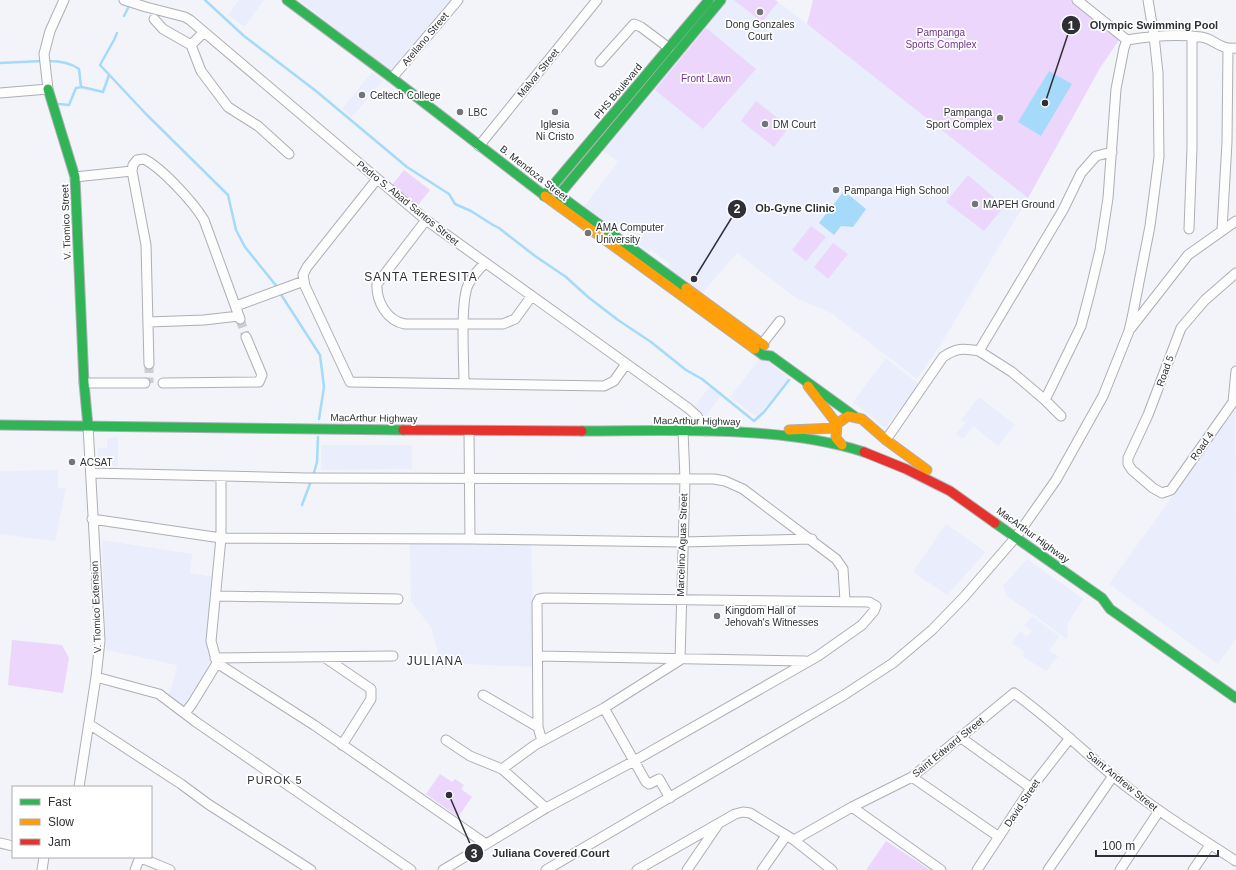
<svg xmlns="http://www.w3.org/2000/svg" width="1236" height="870" font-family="Arial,sans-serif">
<rect width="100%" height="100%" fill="#f2f4fa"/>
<path fill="#eaedfc" d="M239,0H264L244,27L228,15Z
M299,0H452L391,73Z
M728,0H776L1028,198L941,344L917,379L831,313L796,298L737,253L700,295L665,270L670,264L651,250L649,252L637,243L639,240L615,222L608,225L582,209L618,162L602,150Z
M372,72L383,81L352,117L342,109Z
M762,356L789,378L757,417L730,397Z
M886,358L919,384L885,428L853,402Z
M711,385L722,394L706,416L694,407Z
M979,397L1015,425L998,446L973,426L963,439L956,434L965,423L961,420Z
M1235,409L1236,639L1218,664L1109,584Z
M118,437V466H99L98,448H107V439Z
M321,445H412V469L321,470Z
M58,470V488H66L55,541L0,534V471Z
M946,524L986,552L947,595L913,572Z
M102,540L192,554L190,573L214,577L215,664L187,708L168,695L172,686L177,665L106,650Z
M531,542L535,667L440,663L432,629L411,601L410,544Z
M1027,559L1083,599L1068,623L1067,639L1007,596L1003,586Z
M1032,616L1059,636L1049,651L1058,656L1046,671L1022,656L1024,652L1012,643L1020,631L1027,637L1032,631L1024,626Z"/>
<path fill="#ecd6fc" d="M734,0H775L778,2L762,22Z
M813,0H1075L1121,37L1100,68L1028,198L807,24Z
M706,28L756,69L703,129L655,90Z
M756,101L789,127L774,147L741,121Z
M404,170L430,190L418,205L392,185Z
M968,175L1004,206L984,231L946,202Z
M811,226L826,237L806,261L792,250Z
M833,243L848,254L828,279L814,267Z
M12,640L62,645L69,658L63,693L8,685Z
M440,774L452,782L455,779L464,785L461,789L472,797L458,817L426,794Z
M886,841L930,870H866Z"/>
<path fill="#a5dafa" d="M1049,71L1072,84L1041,136L1018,122Z
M844,191L866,209L853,227L841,226L834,235L819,223Z"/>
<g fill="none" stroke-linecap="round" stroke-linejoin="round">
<path stroke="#a5dafa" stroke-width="2.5" d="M205,0L244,36L316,91L407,167L449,194L455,204L471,211L493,225L499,228L535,256L566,277L588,297L618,320L651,342L686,370L702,379L754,421L764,412L789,380
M124,16L130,4
M117,33L114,40L100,65L146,114L228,195L236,230L245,247L278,288
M48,61C58,61 71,63 79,69L81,87
M0,63L43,61
M59,104L69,105L76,88L82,87L103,92L109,75
M280,293L320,355L324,387L319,419
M313,476L317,462L318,437
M302,505L311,481"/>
<path stroke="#cbcdd3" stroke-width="9" stroke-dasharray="9 4.5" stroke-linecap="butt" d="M240,319L246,337
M149,364V383"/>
<g stroke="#adafb4" stroke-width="11">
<path id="street" d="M124,0L146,7L185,17L190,20L426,220L688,408L697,416L706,431
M1077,0L1127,40
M154,19L163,29L191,45L201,71L228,107L258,126L289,154
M1127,40C1151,36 1177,34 1201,37C1215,39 1219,50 1236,48
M191,45L204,32
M600,62L634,24L641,27L669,48
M392,78L458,0
M0,93L48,89L44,54L50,31L64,0
M479,146L597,0
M75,177L132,171
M377,179L307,267L303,275L305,286L350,382L604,386L614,381L626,364
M426,220L377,284C376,301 387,321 405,324H503L515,319L531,297
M1189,229L1192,148V37
M1222,230L1227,142L1228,49
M1236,273L1205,300L1181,328L1148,415L1128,458V464L1132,470L1153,488L1162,493L1171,490L1233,402L1236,371
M236,306L304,281
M148,322L204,320L239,316
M1131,328L1188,255L1236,221
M762,344L780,321
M979,351L1012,372L1045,400L1081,326L1090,292L1100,250L1108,198L1116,89L1124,48L1127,40
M149,364L146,245L132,171L133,165L137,160L144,159C162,168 194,203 204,220L240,319
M84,383H145
M163,383L259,382L262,375L246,337
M464,383C464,361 460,303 468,285C472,277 479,269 485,263
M1045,400L1061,416
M469,431L470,539
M886,440L943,357C956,348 963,348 979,351L1063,210L1081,173L1096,156L1112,152
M91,473L306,478L714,479L725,481L743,489L836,559L843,569L845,601
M221,476V538L211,641L217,663L314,725L486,844
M92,519L221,538L470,539L682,542L812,539
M217,596L398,599
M538,656L805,661
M324,657L371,689V699L342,745
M215,658L393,656
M96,677L159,694L196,722L411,870
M483,695L538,727
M604,708L646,782L649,784L659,779L670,798
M185,713L192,704L217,663
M89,724L181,784L208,804L311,870
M960,737L1031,788
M446,740L470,756L502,769L546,808
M502,769L535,745L604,708L680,660L685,479L683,431
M912,777L999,837
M79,787L96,677L100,641L88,426
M852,807L941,870
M794,840L852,807L912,777L1014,693C1049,718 1080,748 1113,776C1151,807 1194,834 1236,861
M0,843L13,846
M139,857L170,870
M42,870L44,857
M135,870L140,857
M443,870L546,808L634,761L818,656L862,625L874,611L876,606L869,602L545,598L539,599L537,603L538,727L542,741
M546,870L844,695L893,663L932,630L964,597L1016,537L1056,480L1103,396L1129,331L1132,318L1150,226L1159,157L1158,73L1154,36L1148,0
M637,870L735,814L743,812L750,813L794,840L832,870
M687,870L717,826
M762,870L786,836
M977,870L1031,788L1070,738
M1048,870L1113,776
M1120,870L1159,811
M1193,870L1210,845"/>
</g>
<g stroke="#adafb4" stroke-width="11">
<path id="fast" d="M287,0L392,78L545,196
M48,89L75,177L84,383L88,426
M544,196L709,0
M686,288L559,195L721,0
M755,349L763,355L771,356L854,416
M0,425L403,430
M582,431C670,431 781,425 864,452
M995,523L1102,598L1110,609L1236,698"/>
</g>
<g stroke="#adafb4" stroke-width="11">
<path id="slow" d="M545,196L755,349
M686,288L764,345
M808,386L837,424
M789,430L836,428
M842,445L836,438L837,424L848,416L862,419L886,440L927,470"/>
</g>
<g stroke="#adafb4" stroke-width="11">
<path id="jam" d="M403,430L582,431
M864,452L906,469L950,491L995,523"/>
</g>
<use href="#street" stroke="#fdfdfe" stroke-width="9"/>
<use href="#fast" stroke="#30b455" stroke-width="9"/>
<use href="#slow" stroke="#ff9f0a" stroke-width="9"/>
<use href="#jam" stroke="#e5322d" stroke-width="9"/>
</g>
<g fill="#73757a" stroke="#fff" stroke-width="1.5">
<circle cx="760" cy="12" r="4"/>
<circle cx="362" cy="95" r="4"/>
<circle cx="460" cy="112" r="4"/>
<circle cx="555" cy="112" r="4"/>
<circle cx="1000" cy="118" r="4"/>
<circle cx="765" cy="124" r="4"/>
<circle cx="836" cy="190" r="4"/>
<circle cx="975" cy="204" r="4"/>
<circle cx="588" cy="233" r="4"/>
<circle cx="72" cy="462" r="4"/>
<circle cx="717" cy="616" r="4"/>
</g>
<g text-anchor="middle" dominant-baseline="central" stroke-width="3.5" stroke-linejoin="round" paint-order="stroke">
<g font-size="10" fill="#2e3035" stroke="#fff" text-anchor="start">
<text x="760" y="24" text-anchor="middle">Dong Gonzales<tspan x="760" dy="12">Court</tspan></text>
<text x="370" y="95">Celtech College</text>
<text x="468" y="112">LBC</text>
<text x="992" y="112" text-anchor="end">Pampanga<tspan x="992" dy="12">Sport Complex</tspan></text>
<text x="555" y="124" text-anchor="middle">Iglesia<tspan x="555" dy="12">Ni Cristo</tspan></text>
<text x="773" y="124">DM Court</text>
<text x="844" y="190">Pampanga High School</text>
<text x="983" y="204">MAPEH Ground</text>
<text x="596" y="227">AMA Computer<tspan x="596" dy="12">University</tspan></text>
<text x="80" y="462">ACSAT</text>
<text x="725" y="610">Kingdom Hall of<tspan x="725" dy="12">Jehovah's Witnesses</tspan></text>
</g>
<g font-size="10" fill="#70338d" stroke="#fff">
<text x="941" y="32">Pampanga<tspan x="941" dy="12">Sports Complex</tspan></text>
<text x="706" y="78">Front Lawn</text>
</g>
<g font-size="10" fill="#2e3035" stroke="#fff">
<text transform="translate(425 39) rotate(-50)">Arellano Street</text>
<text transform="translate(538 73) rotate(-51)">Malvar Street</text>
<text transform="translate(618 91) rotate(-50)">PHS Boulevard</text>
<text transform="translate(534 173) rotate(38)">B. Mendoza Street</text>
<text transform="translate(408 203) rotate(39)">Pedro S. Abad Santos Street</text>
<text transform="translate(66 222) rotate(-92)">V. Tiomico Street</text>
<text transform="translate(1165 371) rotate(-70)">Road 5</text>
<text transform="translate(374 418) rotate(1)">MacArthur Highway</text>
<text transform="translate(697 421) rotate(1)">MacArthur Highway</text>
<text transform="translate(1202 446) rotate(-55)">Road 4</text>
<text transform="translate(1033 535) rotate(36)">MacArthur Highway</text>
<text transform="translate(682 545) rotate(-88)">Marcelino Aguas Street</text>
<text transform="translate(96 607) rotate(-92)">V. Tiomico Extension</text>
<text transform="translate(948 747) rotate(-39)">Saint Edward Street</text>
<text transform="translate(1122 781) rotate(39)">Saint Andrew Street</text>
<text transform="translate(1022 803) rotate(-56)">David Street</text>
</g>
<g font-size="11" letter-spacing="1" fill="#2e3035" stroke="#fff">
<text x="275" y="780">PUROK 5</text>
</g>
<g font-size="12" letter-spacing="1" fill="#2e3035" stroke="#fff">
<text x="421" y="277">SANTA TERESITA</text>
<text x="435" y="661">JULIANA</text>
</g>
</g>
<path fill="none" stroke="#2e3035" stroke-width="1.5" d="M1045 103L1071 25M694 279L737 209M449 795L474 853"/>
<g fill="#2e3035" stroke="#fff" stroke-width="1.5">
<circle cx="1045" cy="103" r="4"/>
<circle cx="694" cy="279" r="4"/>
<circle cx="449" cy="795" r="4"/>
<circle cx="1071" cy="25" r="10"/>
<circle cx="737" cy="209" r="10"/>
<circle cx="474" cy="853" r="10"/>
</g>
<g font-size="12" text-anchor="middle" font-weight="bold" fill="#fff">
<text x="1071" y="30">1</text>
<text x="737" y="213">2</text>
<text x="474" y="858">3</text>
</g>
<g font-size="11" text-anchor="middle" font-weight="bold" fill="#2e3035" stroke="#fff" stroke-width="3.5" stroke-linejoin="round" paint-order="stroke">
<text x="1154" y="29">Olympic Swimming Pool</text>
<text x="795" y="212">Ob-Gyne Clinic</text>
<text x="551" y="857">Juliana Covered Court</text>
</g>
<rect x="12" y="786" width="140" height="72" fill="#ffffff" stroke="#abacae"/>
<rect x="20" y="799" width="20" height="6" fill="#30b455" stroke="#abacae"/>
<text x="48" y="806" font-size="12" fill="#2e3035">Fast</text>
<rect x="20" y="819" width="20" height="6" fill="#ff9f0a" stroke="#abacae"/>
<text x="48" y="826" font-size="12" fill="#2e3035">Slow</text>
<rect x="20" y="839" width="20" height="6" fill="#e5322d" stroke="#abacae"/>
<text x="48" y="846" font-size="12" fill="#2e3035">Jam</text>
<path d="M1096 850v6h122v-6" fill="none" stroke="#2e3035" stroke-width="2"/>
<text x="1102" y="850" font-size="12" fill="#2e3035" stroke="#ffffff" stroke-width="3" paint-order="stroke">100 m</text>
</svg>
